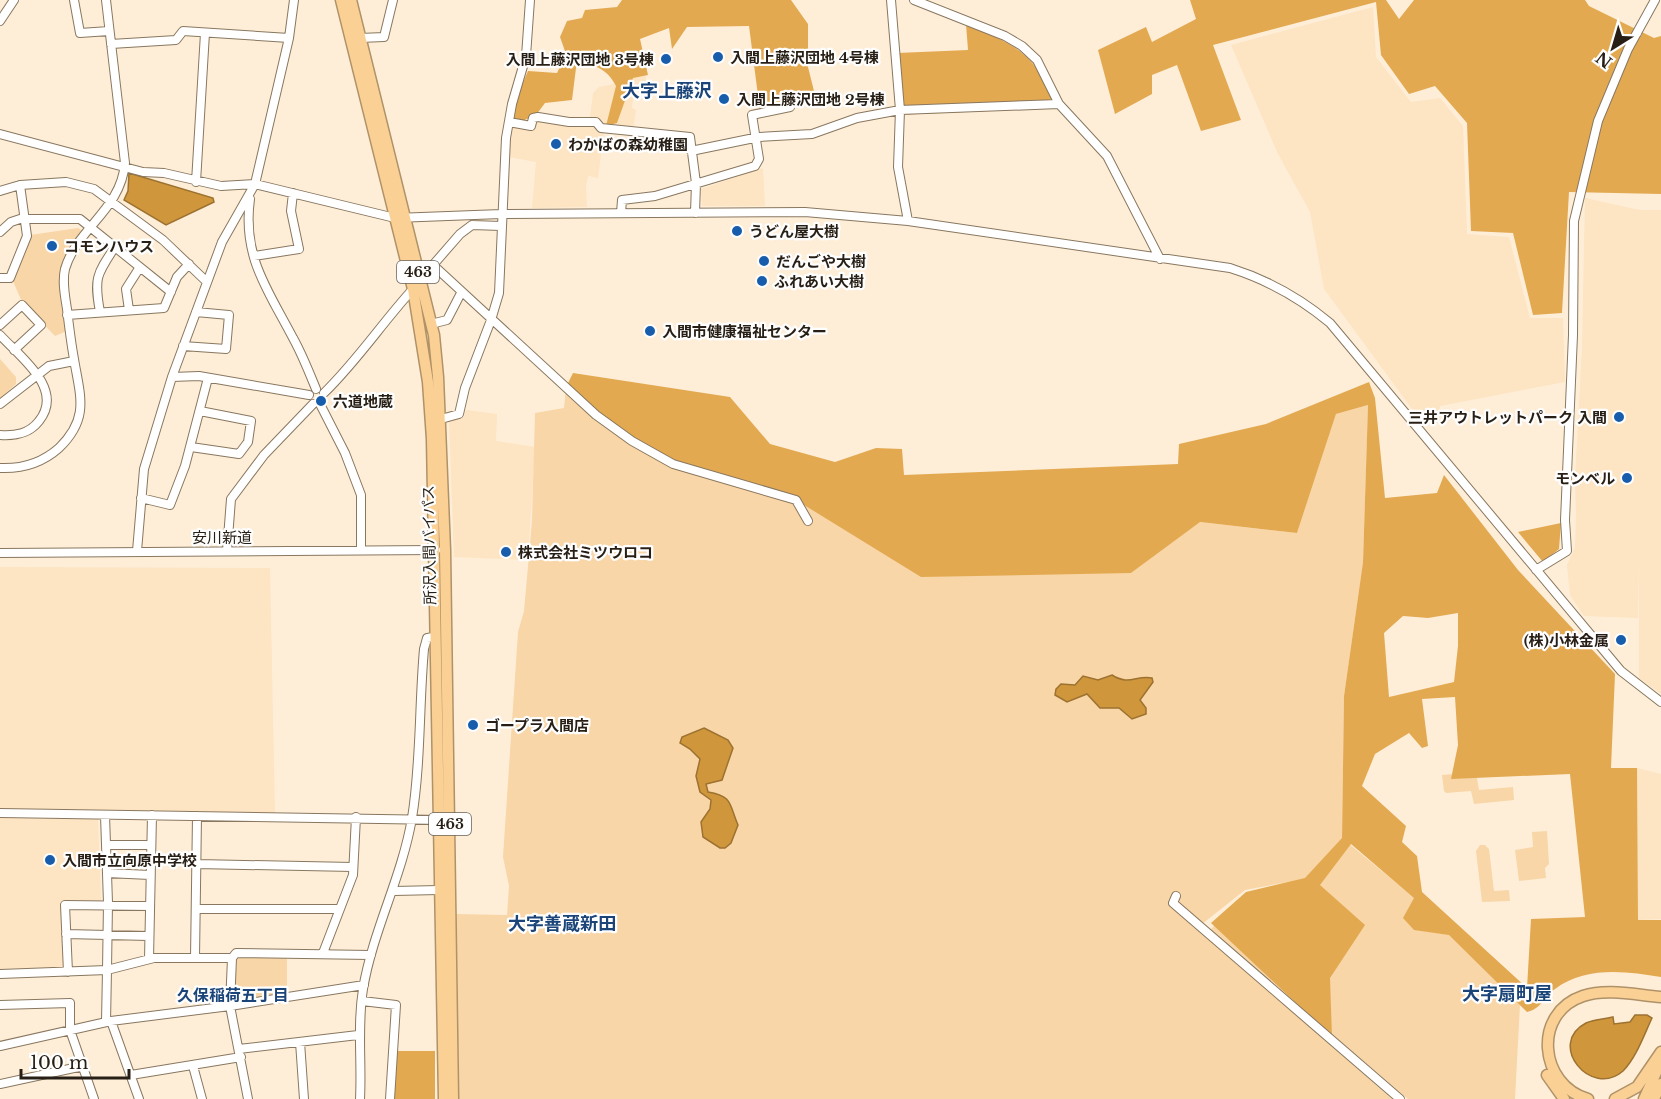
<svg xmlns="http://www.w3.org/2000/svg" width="1661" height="1099" font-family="'Libre Baskerville','Noto Sans JP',serif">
<rect width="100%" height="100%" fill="#feeed8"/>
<path fill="#fde4c2" d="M1373,7L1376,57L1411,102L1440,98L1463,126L1467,234L1509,237L1530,318H1563L1565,382L1440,406V423L1423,424L1324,289L1310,212L1278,154L1231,45Z
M632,10L647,84L634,86L632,108L636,110L633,130L602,125L600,120L590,117L593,93L599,87L614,84L607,65Z
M536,120L596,125V130L604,131L598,178L589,176V174L586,185L587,207L532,208L536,162L509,157L511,129Z
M763,168L765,206H702L701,189Z
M1585,198L1640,210H1661V694L1639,678V560L1638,618L1584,616L1570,595L1567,565L1575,547L1576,516L1575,480L1582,348Z
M466,410L497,414L496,441L535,447L528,560L454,557L449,420L464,417Z
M0,567L270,568L275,814L0,810Z
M1637,768L1661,774V919L1638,920Z
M0,818L98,819L101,902L63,903L66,967L0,969Z"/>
<path fill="#f8d6a7" d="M78,228L84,232L61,275L60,290L67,331L55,336L22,302L13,281L30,235Z
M0,359L16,377V384L0,398Z
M566,387L1131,573L1199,522L1297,533L1336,414L1368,405L1363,562L1344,696L1342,838L1521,986L1515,1099H1408L1210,930L1247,893L1288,882L1245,890L1197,928L1392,1099H459L456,914L507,915L509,886L503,857L518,632L524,611L532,521L535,413L564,408Z
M1476,772L1479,790L1513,787L1514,800L1474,804L1471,791L1446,793L1444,791L1442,775Z
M1547,831L1549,864L1545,868L1546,878L1519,881L1515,850L1533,847L1532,832Z
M1480,845H1485L1489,849L1494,891L1509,890L1510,901L1482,902L1476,851Z
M237,956L287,957V993L238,1001L234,999Z"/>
<path fill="#e3a951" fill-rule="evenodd" d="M622,0H791L808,24V67L816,99L760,111L749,26L687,27L672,49L669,28L640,39L648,75L633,78L617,123L606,126L616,86C607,68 595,66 577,60L572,100L545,103L536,115L513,125L516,99L528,71L557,73L566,54L560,37L567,21L582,18L585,10L617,7Z
M1190,0H1386L1399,19L1414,0H1585L1589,6L1654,38L1661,36V194L1569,192L1562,313L1533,315L1513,233L1471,231L1467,123L1435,86L1409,94L1381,55L1376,2L1213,45L1241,120L1201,131L1177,65L1152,75V94L1115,114L1098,50L1146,27L1152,42L1196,19Z
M966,24C1018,46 1036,54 1057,108L896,115L897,53L968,50Z
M573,373L730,397L770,444L835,462L876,448L902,449L904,475L1178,464L1179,444L1266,424L1369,382L1375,398L1385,498L1437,493L1444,475L1518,570L1615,674L1611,768H1637L1638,920H1661V977C1626,971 1585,966 1555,989C1544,997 1541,1009 1527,1012L1449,935L1414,930L1403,918L1414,898L1351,844L1320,885L1365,925L1330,978L1332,1037L1211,923L1246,892L1305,878L1342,838L1344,696L1363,562L1368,405L1336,414L1297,533L1200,522L1131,573L921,577L796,500L673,464L632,441L566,387ZM1458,613V646L1454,682L1389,697L1384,633L1403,616L1428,618ZM1455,697L1458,745L1451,779L1570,774L1585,917L1531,919L1527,988L1422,892L1417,856L1402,842L1406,826L1362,786L1375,754L1409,733L1422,748L1428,746L1422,699Z
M1561,523L1559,549L1543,562L1518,532Z
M397,1051H435V1099H394Z"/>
<path fill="#cf963c" stroke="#9d7230" stroke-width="1.5" d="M129,173L213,198L214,202L166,225L124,200L128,191Z
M1112,675C1129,686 1136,675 1152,678L1153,682L1140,700L1146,708V714L1132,719L1119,708H1100L1087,694L1067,702L1055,695L1056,689L1061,684L1075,685L1083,676L1098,680Z
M704,728L728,740L733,748L722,780L706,784L708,792C733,796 729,804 738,825L731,843L725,848H720L703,837L701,822L710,809L711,800L700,792L696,776L700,759L690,749L680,743L682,737Z
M1635,1015H1647L1652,1018C1644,1035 1636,1058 1623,1071C1591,1099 1546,1044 1586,1023C1594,1019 1605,1019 1613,1017L1614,1024L1630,1022Z"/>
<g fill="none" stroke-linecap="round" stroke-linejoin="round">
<g stroke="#89775f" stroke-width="10">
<path id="minor" d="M74,0L80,33L109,31
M891,0L900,110L898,167L908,221
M914,0L1005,36L1022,46L1037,60L1059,104L1107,156L1160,259
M0,21L14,0
M360,38L384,37L393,0
M111,44L176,40L183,31L289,38
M509,122L531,126L533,118L538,117L569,122H596L601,128L690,137L696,183L695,213
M0,134L143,172L164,173L221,186L255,184L395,218L501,214L805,212L908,221L1230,268C1268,280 1299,297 1330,323L1621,671L1661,702
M691,151L759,137L812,134L857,118L900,110L1059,104
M196,182L205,33
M0,191L20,185L66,182L94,189L163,240L207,282
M250,199C242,257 268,290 293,338C302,354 309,372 316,389
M621,213L622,200L655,196L755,166L759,159L752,115L790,107
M501,226L472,225L460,234L433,265L596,415L632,441L673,464L796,500L808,521
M0,232L11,222L20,219H80L171,292
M254,256L299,249L291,211L293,193
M0,278H10L27,236L20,185
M129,310L126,289L140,267
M100,312C94,279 96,275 115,247
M67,315L164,308L177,277L189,264
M431,324L447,320L461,293
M0,325L22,305L41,325L14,350
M0,335C20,357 65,389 39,421C29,434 15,436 0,435
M183,346L226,349L229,315L196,312
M172,377L199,376L309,395
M324,393C357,361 382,323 413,289
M0,404L49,366L74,361
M320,404L345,453L361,495V550
M441,419L459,414L465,388L491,320L499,293L506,138L512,104L526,56L530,0
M191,447L239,454L248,442L251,421L200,411
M0,468C22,469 42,463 59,448C90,418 80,396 74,359C71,343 69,326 67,309C65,296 62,282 65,269C77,228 121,210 125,163L106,0
M141,498L170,505L185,466L208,378
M137,551L144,469L172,377L222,242L255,184L289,38L294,0
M227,551L231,499L264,455L313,404
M0,553L436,550
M1536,570L1567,551L1565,520L1573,335L1574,221L1598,121L1628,49L1655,0
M0,813L442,820
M105,815L108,903L107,970L154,958H232
M106,845H151
M197,864L353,867
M107,873L150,875
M394,891L439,890
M1176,896L1173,903L1400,1099
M196,909H339
M66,934L149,936
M323,953L353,875L356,817
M195,958L197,816
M149,959L152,815
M68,972L65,905L150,906
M0,974L107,970L106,1022
M364,985L230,1006L232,958L236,953L371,955
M362,1001L396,1005L390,1099
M0,1005L70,1003V1030L94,1099
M111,1021L139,1099
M300,1042L304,1099
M0,1046L111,1021L230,1006L248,1099
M239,1049L358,1035
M193,1066L202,1099
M131,1075L241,1057
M0,1084L83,1066
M360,1099C362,1062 357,1026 363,989C373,930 402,877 412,818C421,763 419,705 424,649L427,638L434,637"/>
</g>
<g stroke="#b09268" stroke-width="13">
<path id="highway" d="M341,0L413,289L428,382L432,439L444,1099
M351,0L434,335L438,377L445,550L453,1099
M1547,1075L1564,1099
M1588,1099C1539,1085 1532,1013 1583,996C1607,988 1636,995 1661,997
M1615,1099L1637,1087L1661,1052
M1644,1099L1660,1064
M1654,1099L1661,1084"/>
</g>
<use href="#minor" stroke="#fff" stroke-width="8"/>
<use href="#highway" stroke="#fad095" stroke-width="10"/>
</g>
<g fill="#175dac" stroke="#fefefe" stroke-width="2">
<circle cx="718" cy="57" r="6"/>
<circle cx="666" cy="59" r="6"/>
<circle cx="724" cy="99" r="6"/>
<circle cx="556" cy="144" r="6"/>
<circle cx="737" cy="231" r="6"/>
<circle cx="52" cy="246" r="6"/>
<circle cx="764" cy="261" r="6"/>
<circle cx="762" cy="281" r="6"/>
<circle cx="650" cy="331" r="6"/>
<circle cx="321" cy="401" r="6"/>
<circle cx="1619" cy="417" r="6"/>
<circle cx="1627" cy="478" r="6"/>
<circle cx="506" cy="552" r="6"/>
<circle cx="1621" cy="640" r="6"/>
<circle cx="473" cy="725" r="6"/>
<circle cx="50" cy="860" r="6"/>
</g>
<g text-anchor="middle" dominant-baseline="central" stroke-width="4.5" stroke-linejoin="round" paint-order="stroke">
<g fill="#fefefe" stroke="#68625b" stroke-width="1.5">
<rect x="397" y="261" width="42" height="22" rx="4.5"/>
<rect x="429" y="813" width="42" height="22" rx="4.5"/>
</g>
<g font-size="14" font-weight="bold" fill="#271f15">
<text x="418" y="272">463</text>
<text x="450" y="824">463</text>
</g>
<g font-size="15" font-weight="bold" fill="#271f15" stroke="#fefefe" text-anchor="start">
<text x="730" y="57">入間上藤沢団地 4号棟</text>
<text x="654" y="59" text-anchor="end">入間上藤沢団地 3号棟</text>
<text x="736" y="99">入間上藤沢団地 2号棟</text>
<text x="568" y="144">わかばの森幼稚園</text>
<text x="749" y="231">うどん屋大樹</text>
<text x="64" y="246">コモンハウス</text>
<text x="776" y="261">だんごや大樹</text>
<text x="774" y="281">ふれあい大樹</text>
<text x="662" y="331">入間市健康福祉センター</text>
<text x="333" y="401">六道地蔵</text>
<text x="1607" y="417" text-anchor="end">三井アウトレットパーク 入間</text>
<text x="1615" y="478" text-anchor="end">モンベル</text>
<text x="518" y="552">株式会社ミツウロコ</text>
<text x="1609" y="640" text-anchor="end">(株)小林金属</text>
<text x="485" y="725">ゴープラ入間店</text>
<text x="62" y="860">入間市立向原中学校</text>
</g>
<g font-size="15" fill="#271f15" stroke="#fefefe">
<text x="222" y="537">安川新道</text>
<text transform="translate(429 545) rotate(-91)">所沢入間バイパス</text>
</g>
<g font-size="16" font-weight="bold" fill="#1b4579" stroke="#fefefe">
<text x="233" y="995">久保稲荷五丁目</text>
</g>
<g font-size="18" font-weight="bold" fill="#1b4579" stroke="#fefefe">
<text x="667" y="91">大字上藤沢</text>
<text x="562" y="924">大字善蔵新田</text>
<text x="1507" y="994">大字扇町屋</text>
</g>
</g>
<g transform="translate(1613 48) rotate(217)" stroke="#fefefe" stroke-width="4.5" paint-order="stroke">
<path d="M0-4.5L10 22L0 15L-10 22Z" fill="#271f15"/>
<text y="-9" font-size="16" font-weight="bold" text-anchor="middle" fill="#271f15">N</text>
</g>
<path d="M21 1069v9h108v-9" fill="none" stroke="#271f15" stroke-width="3"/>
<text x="30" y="1069" font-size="18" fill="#271f15" stroke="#fefefe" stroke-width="4.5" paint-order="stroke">100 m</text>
</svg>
